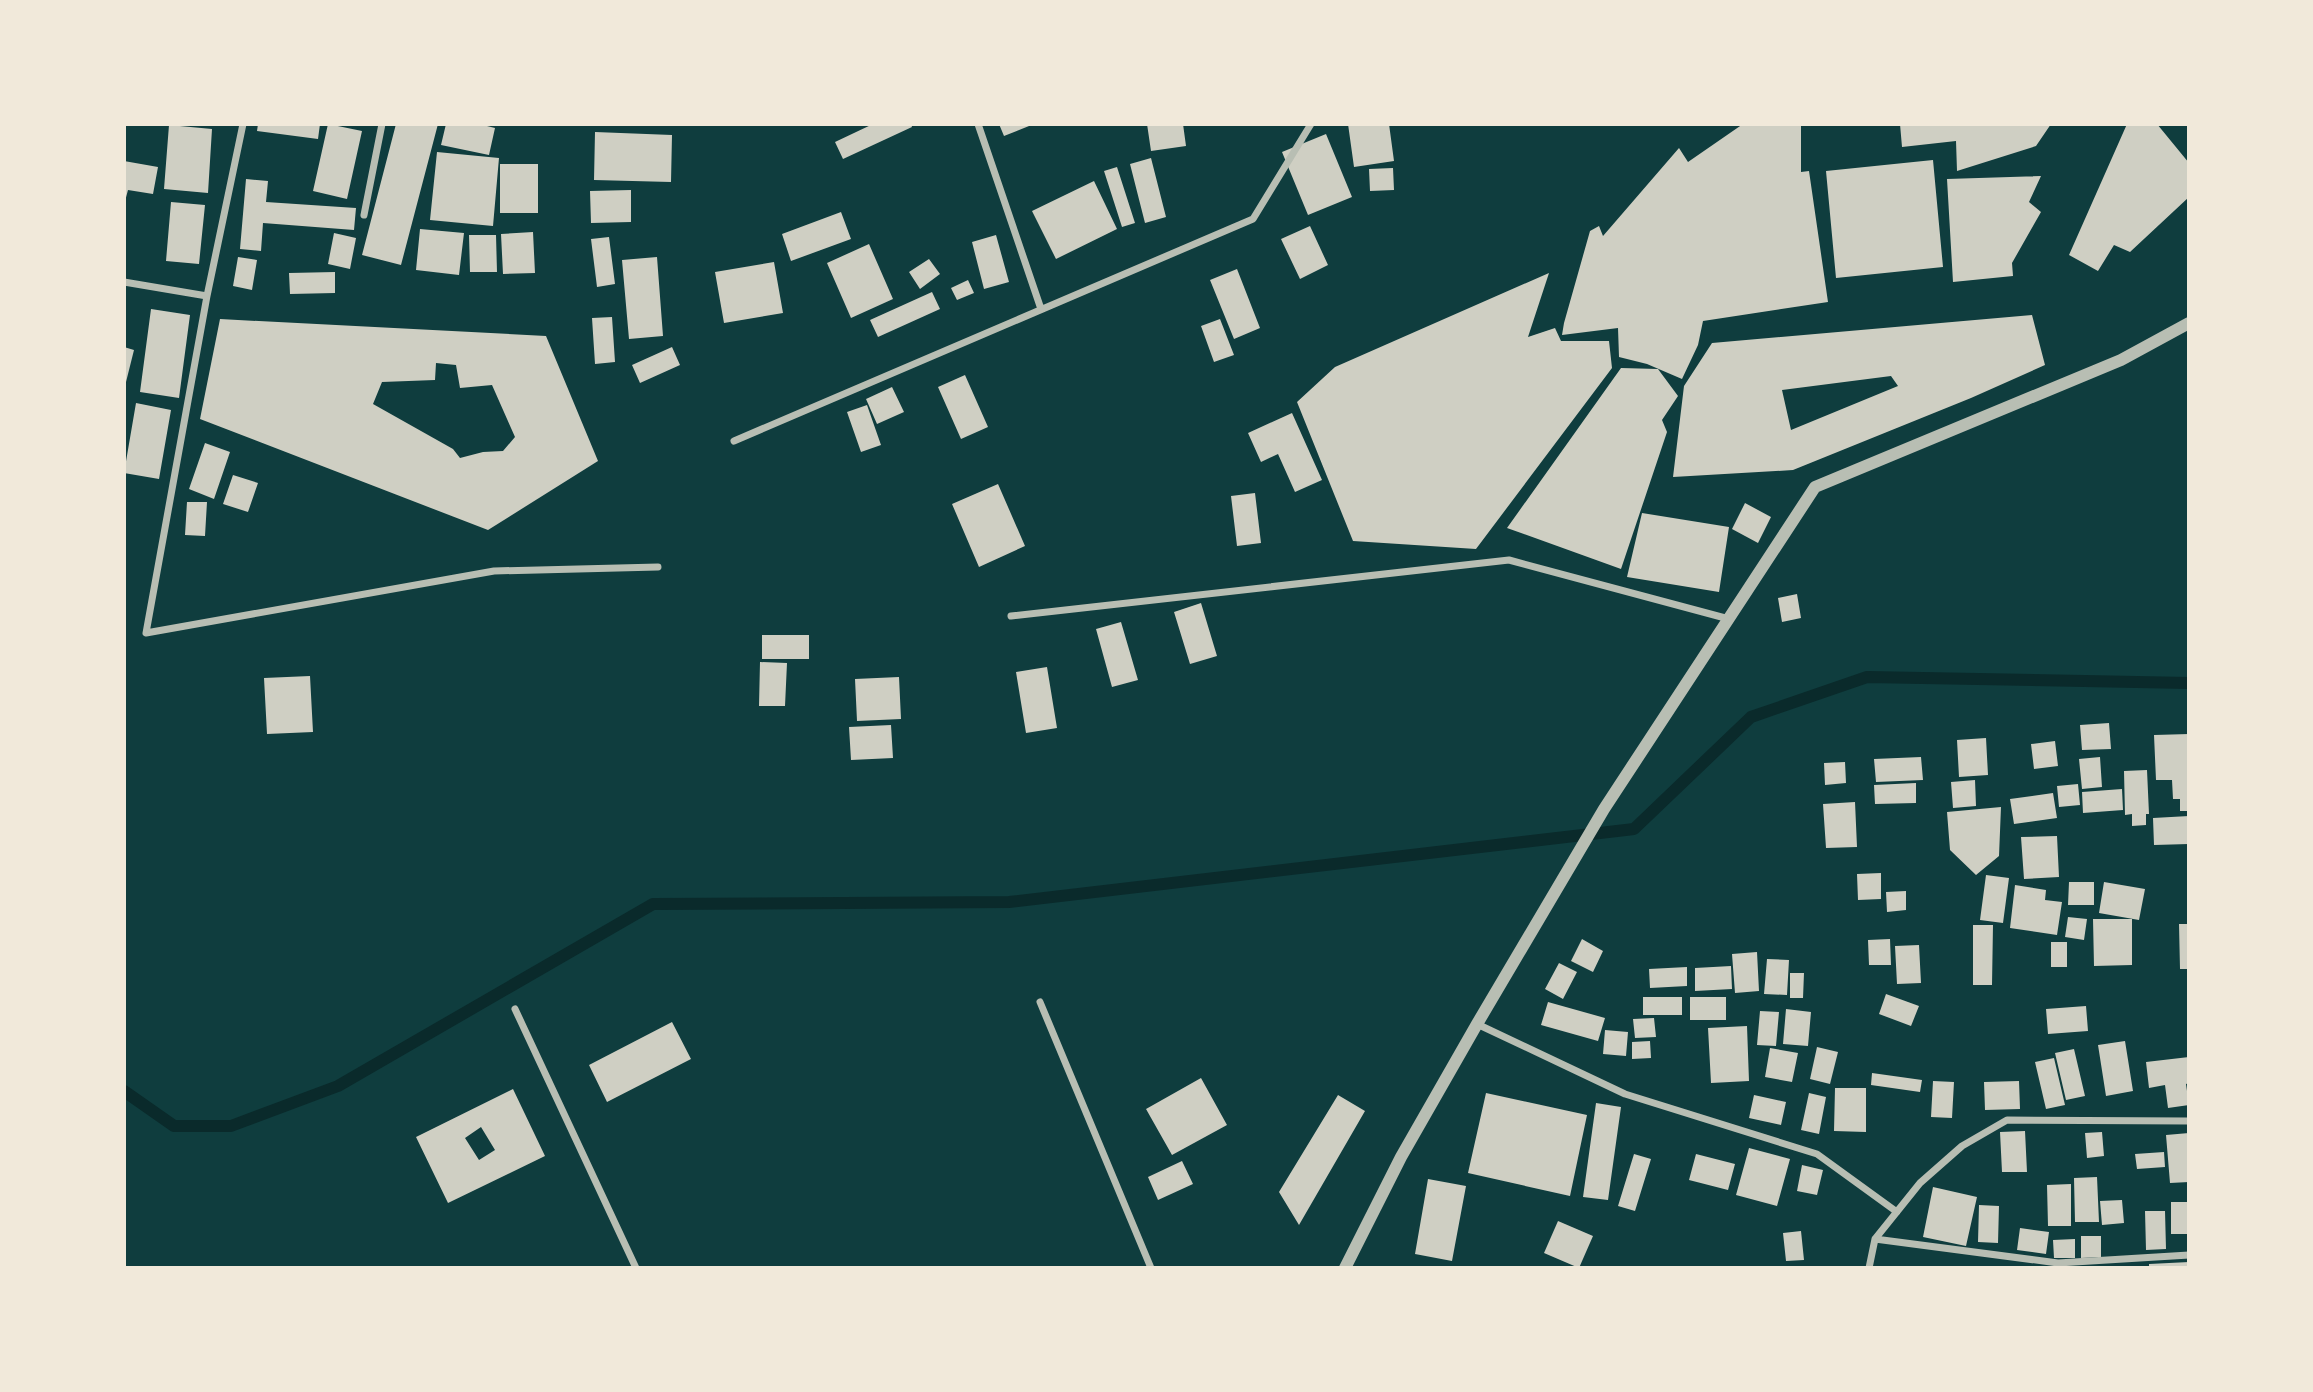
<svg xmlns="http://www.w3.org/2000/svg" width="2313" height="1392" font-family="Mulish,sans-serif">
<rect width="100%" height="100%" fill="#0f3d3e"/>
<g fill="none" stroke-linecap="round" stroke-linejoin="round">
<path stroke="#0a2a2b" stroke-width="12" d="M124,1091L174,1126H231L338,1086L653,904L1009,902L1634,829L1751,717L1867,677L2189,683"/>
</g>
<path fill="#cfcfc3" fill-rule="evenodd" d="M258,124H320L318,139L257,131Z
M328,124L362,131L347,199L313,191Z
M396,124H438L401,265L362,255Z
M446,124H479L495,128L489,155L441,145Z
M873,124H911L912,127L843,159L835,142Z
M999,124H1034L1004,136Z
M1147,124H1183L1186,146L1151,151Z
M1348,124H1389L1394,161L1354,167Z
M1743,124H1801V172L1809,171L1828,302L1703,321L1698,345L1682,379L1647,364L1619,357L1618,328L1562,335L1564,323L1590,231L1599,226L1603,236L1679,148L1688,162Z
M1900,124H2051L2036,146L1957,171L1956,141L1902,147Z
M2127,124H2157L2189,163V197L2130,252L2114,245L2098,271L2069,255Z
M169,125L212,129L208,193L164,189Z
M595,132L672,135L671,182L594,180Z
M1326,134L1352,197L1308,215L1282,152Z
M437,152L499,158L493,226L430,220Z
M1151,158L1166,217L1145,223L1130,164Z
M1933,160L1943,267L1836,278L1826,171Z
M124,161L158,167L153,194L128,190L124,205Z
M500,164H538V213H500Z
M1117,167L1135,223L1122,227L1104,171Z
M1393,168L1394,190L1370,191L1369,169Z
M2041,176L2029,202L2041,212L2012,263L2013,276L1953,282L1947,179Z
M246,179L268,181L266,202L356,208L354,230L263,223L261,251L240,249Z
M1094,181L1117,229L1056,259L1032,211Z
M631,190V222L591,223L590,191Z
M171,202L205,205L199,264L166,261Z
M841,212L851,239L791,261L782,234Z
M1310,226L1328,265L1300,279L1281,239Z
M420,229L464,233L459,275L416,270Z
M533,232L535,273L503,274L501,234Z
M334,233L356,238L350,269L328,264Z
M469,235H496L497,272H470Z
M996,235L1009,282L984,289L972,242Z
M609,237L615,284L597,287L591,239Z
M869,244L893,299L851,318L827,263Z
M238,257L257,260L252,290L233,286Z
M657,257L663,336L629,339L622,260Z
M929,259L940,274L920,289L909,272Z
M774,262L783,313L724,323L715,272Z
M1237,269L1260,328L1234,339L1210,280Z
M335,272V293L290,294L289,273Z
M1549,273L1528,337L1555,328L1561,341H1609L1612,368L1476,549L1353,541L1297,402L1335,367Z
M968,280L974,293L957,300L951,288Z
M932,292L940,309L878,337L870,320Z
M151,309L190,315L179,398L140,392Z
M2032,315L2045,365L1971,398L1793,470L1673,477L1684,386L1712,343ZM1891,376L1898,386L1791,430L1782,390Z
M612,317L615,362L595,364L592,318Z
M220,319L546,336L598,461L488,530L200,419ZM436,363L456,365L460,388L492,385L515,437L503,451L483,452L460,458L453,449L373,404L382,382L435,380Z
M1220,319L1234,355L1214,362L1201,326Z
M124,347L134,350L125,386H124Z
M672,347L680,365L640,383L632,365Z
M1621,368L1658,369L1678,396L1662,420L1667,432L1621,569L1507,528Z
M965,375L988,427L961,439L938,387Z
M892,387L904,412L877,424L866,399Z
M136,403L171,410L159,479L124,473Z
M867,405L881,445L861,452L847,412Z
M1292,413L1322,480L1295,492L1278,454L1261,462L1248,433Z
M205,443L230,452L214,499L189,489Z
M233,475L258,483L248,512L223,504Z
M998,484L1025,546L979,567L952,504Z
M1255,493L1261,543L1237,546L1231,496Z
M187,502H207L205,536L185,535Z
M1745,503L1771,517L1758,543L1732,529Z
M1642,513L1729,527L1719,592L1627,577Z
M1797,594L1801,618L1782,622L1778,598Z
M1201,603L1217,656L1190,664L1174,612Z
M1121,622L1138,680L1112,687L1096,629Z
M762,635H809V659H762Z
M760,662L787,663L785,706H759Z
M1047,667L1057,728L1026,733L1016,672Z
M310,676L313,732L267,734L264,678Z
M899,677L901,719L857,721L855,679Z
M2109,723L2111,749L2082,750L2080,725Z
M891,725L893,758L851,760L849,727Z
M2189,734V811H2180V799H2173L2172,780H2156L2154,735Z
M1986,738L1988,775L1959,777L1957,740Z
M2055,741L2058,766L2034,769L2031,744Z
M1921,757L1923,780L1876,782L1874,759Z
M2100,757L2102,787L2082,789L2079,759Z
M1845,762L1846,783L1825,785L1824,763Z
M2147,770L2149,814H2146V825L2132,826V814L2125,815L2124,771Z
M1975,780L1976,806L1953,808L1951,782Z
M1916,783V803L1875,804L1874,785Z
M2078,784L2080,805L2059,807L2057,786Z
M2122,789L2123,810L2083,813L2082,792Z
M2053,793L2057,818L2014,824L2010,799Z
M1855,802L1857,847L1826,848L1823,804Z
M2001,807L1999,856L1976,875L1950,850L1947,812Z
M2189,816V844L2154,845L2153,818Z
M2057,836L2059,877L2024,879L2021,837Z
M1881,873V899L1858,900L1857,874Z
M1986,875L2009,878L2003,923L1980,920Z
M2069,882H2094V905H2068Z
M2104,882L2145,889L2139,920L2099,913Z
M2015,885L2046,890L2045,900L2062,902L2057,935L2010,928Z
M1906,891V910L1887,912L1886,892Z
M2068,917L2087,919L2084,940L2065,937Z
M2093,919H2132V965L2094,966Z
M2179,924H2189V969H2180Z
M1973,925H1993L1992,985H1973Z
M1582,939L1603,951L1593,972L1571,961Z
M1890,939L1891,965H1869L1868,940Z
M2051,942H2067V967H2051Z
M1919,945L1921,983L1897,984L1895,946Z
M1757,952L1759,991L1735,993L1732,954Z
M1767,959L1789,960L1787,995L1764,994Z
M1559,963L1577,972L1563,999L1545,989Z
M1731,966L1732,989L1695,991V968Z
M1687,967V986L1650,988L1649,969Z
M1790,973H1804L1803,998H1790Z
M1886,994L1919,1006L1911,1026L1879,1014Z
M1643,997H1682V1015H1643Z
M1690,997H1726V1020H1690Z
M1548,1002L1605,1018L1598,1041L1541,1025Z
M2086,1006L2088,1031L2048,1034L2046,1009Z
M1786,1009L1811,1012L1808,1046L1783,1044Z
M1760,1011L1779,1012L1776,1046L1757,1045Z
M1654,1018L1656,1037L1635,1038L1633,1019Z
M672,1022L691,1059L607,1102L589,1065Z
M1747,1026L1749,1081L1711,1083L1708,1028Z
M1605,1030L1628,1032L1626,1056L1603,1054Z
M1650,1041L1651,1058L1632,1059V1042Z
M2125,1041L2133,1091L2106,1096L2098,1045Z
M1817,1047L1838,1052L1830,1084L1810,1079Z
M1770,1048L1798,1053L1792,1082L1765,1077Z
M2074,1049L2085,1096L2066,1100L2055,1053Z
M2189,1057V1083L2186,1084L2189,1105L2168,1108L2165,1085L2149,1088L2146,1062Z
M2054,1058L2065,1105L2046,1109L2035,1062Z
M1872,1073L1922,1080L1920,1092L1871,1085Z
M1201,1078L1227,1125L1172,1155L1146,1109Z
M1933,1081L1954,1082L1952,1118L1931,1117Z
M2019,1081L2020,1109L1985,1110L1984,1082Z
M1835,1088H1866V1132L1834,1131Z
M513,1089L545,1156L448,1203L416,1137ZM481,1127L495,1150L479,1160L465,1138Z
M1486,1093L1587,1115L1570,1196L1468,1173Z
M1809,1093L1826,1097L1819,1134L1801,1130Z
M1338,1095L1365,1111L1299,1225L1279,1192Z
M1754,1095L1786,1102L1781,1125L1749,1118Z
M1596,1103L1621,1107L1608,1200L1583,1197Z
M2025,1131L2027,1172H2002L2000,1132Z
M2102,1132L2104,1156L2087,1158L2085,1133Z
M2189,1133V1182L2170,1183L2166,1135Z
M1749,1148L1790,1159L1777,1206L1736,1195Z
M2164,1152L2165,1167L2137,1169L2135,1154Z
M1634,1154L1651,1159L1635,1211L1618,1206Z
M1696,1154L1735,1164L1728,1190L1689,1180Z
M1182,1161L1193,1184L1158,1200L1148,1177Z
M1802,1165L1823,1170L1817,1195L1797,1191Z
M2097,1177L2099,1222H2075L2074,1178Z
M1428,1179L1466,1186L1452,1261L1415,1254Z
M2071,1184V1226H2048L2047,1185Z
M1933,1187L1977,1197L1966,1246L1923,1237Z
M2122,1200L2124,1223L2102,1225L2100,1201Z
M2171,1202H2189V1234H2171Z
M1979,1205L1999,1206L1998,1243L1978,1242Z
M2145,1211H2165L2166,1249L2146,1250Z
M1558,1221L1593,1236L1579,1268L1544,1253Z
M2020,1228L2049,1232L2046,1254L2017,1250Z
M1801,1231L1804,1260L1786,1261L1783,1233Z
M2081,1236H2101V1257L2081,1258Z
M2075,1239V1258H2054L2053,1240Z
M2189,1262V1268H2149V1264Z"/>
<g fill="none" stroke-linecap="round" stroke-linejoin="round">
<path stroke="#b8beb3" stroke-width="7" d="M243,124L207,296L146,633L494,571L658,567
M978,124L1041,309
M364,215L382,124
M124,282L207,296
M734,441L1253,219L1311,124
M1011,616L1509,560L1729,619
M1040,1002L1151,1268
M515,1009L636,1268
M1477,1024L1625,1094L1817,1154L1897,1212
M1875,1239L2058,1263L2189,1255
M1869,1268L1875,1239L1920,1183L1962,1146L2007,1120L2189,1121"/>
<path stroke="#b8beb3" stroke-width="12" d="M1345,1268L1401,1157L1477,1024L1604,809L1815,487L2121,360L2189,323"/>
</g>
<rect width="2313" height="1392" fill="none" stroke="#f1e9da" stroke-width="252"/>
</svg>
